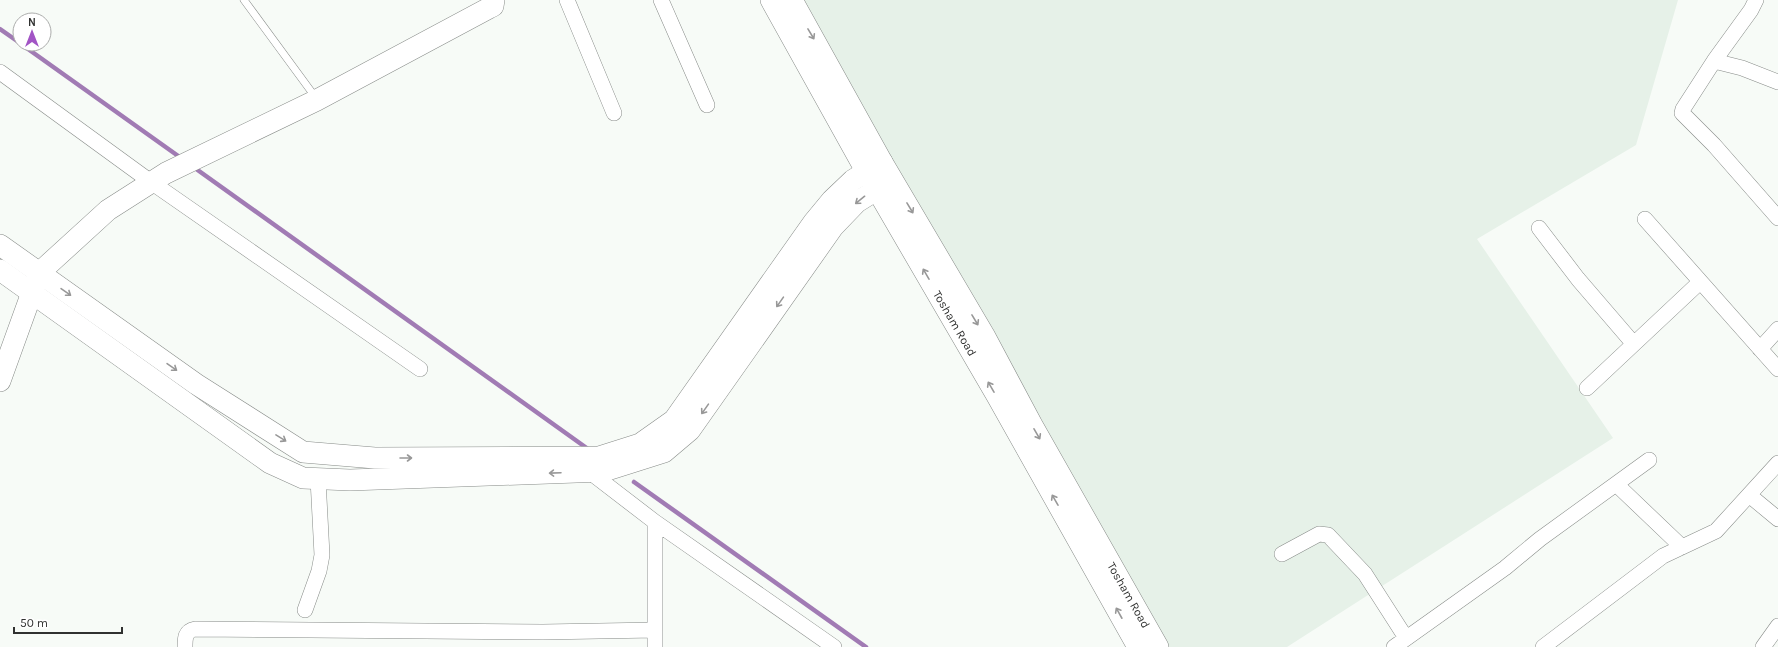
<svg xmlns="http://www.w3.org/2000/svg" width="1778" height="647" font-family="Karla,sans-serif">
<rect width="100%" height="100%" fill="#f7fbf7"/>
<path fill="#e6f1e8" d="M799,0H1678L1636,145L1477,239L1613,438L1287,647H1166Z"/>
<g fill="none" stroke-linecap="round" stroke-linejoin="round">
<path stroke="#a17bb4" stroke-width="4.5" d="M0,29L20,43
M21,44L181,158
M192,166L588,449
M634,482L866,647"/>
<g stroke="#878b88" stroke-width="8">
<path id="lane" d="M244,0L316,98"/>
</g>
<g stroke="#878b88" stroke-width="16">
<path id="street" d="M567,0L614,113
M661,0L707,105
M1756,0L1751,10L1714,61L1742,68L1778,82
M1714,61L1683,109L1682,113L1714,145L1778,218
M0,72L151,182L420,369
M1645,219L1778,369
M1539,228L1578,279L1633,343
M1760,349L1778,329
M1587,388L1700,282
M586,469L655,522L834,647
M1617,485L1682,547
M1749,495L1778,519
M655,522V647
M1282,554L1319,534L1328,535L1365,574L1406,638
M305,610L319,571L322,555L318,479
M185,647C185,638 185,631 195,629L543,632L655,630
M1394,647L1505,568L1540,539L1649,460
M1543,647L1663,556L1716,531L1778,463
M1763,647L1778,626"/>
</g>
<g stroke="#878b88" stroke-width="22">
<g id="secondary">
<path id="s1" d="M771,0L866,171L997,396L1138,647"/>
<path id="s2" d="M792,0L882,162L984,335L1032,425L1158,647"/>
<path d="M0,245L196,384L303,452L375,458L599,457L640,444L674,420L813,223L832,200L853,180L882,162"/>
<path d="M0,270L270,463L303,478L350,480L604,471L664,452L690,430L833,227L857,202L892,180"/>
<path d="M0,381L39,273L108,210L166,173L317,100L489,8L493,6L494,0"/>
</g>
</g>
<use href="#lane" stroke="#fff" stroke-width="7"/>
<use href="#street" stroke="#fff" stroke-width="15"/>
<use href="#secondary" stroke="#fff" stroke-width="21"/>
</g>
<defs><path id="oneway-shaft" d="M-6 0H5M1.5-3L5.5 0L1.5 3" fill="none" stroke-width="1.6" stroke-linecap="round" stroke-linejoin="round"/></defs>
<g stroke="#989898">
<use href="#oneway-shaft" transform="translate(811 34) rotate(59)"/>
<use href="#oneway-shaft" transform="translate(860 200) rotate(141)"/>
<use href="#oneway-shaft" transform="translate(910 208) rotate(59)"/>
<use href="#oneway-shaft" transform="translate(926 274) rotate(-120)"/>
<use href="#oneway-shaft" transform="translate(66 292) rotate(35)"/>
<use href="#oneway-shaft" transform="translate(780 302) rotate(125)"/>
<use href="#oneway-shaft" transform="translate(975 320) rotate(59)"/>
<use href="#oneway-shaft" transform="translate(172 367) rotate(35)"/>
<use href="#oneway-shaft" transform="translate(991 387) rotate(-120)"/>
<use href="#oneway-shaft" transform="translate(705 409) rotate(125)"/>
<use href="#oneway-shaft" transform="translate(1037 434) rotate(60)"/>
<use href="#oneway-shaft" transform="translate(281 438) rotate(32)"/>
<use href="#oneway-shaft" transform="translate(406 458)"/>
<use href="#oneway-shaft" transform="translate(555 473) rotate(178)"/>
<use href="#oneway-shaft" transform="translate(1055 500) rotate(-120)"/>
<use href="#oneway-shaft" transform="translate(1119 613) rotate(-119)"/>
</g>
<g text-anchor="middle" dominant-baseline="central" stroke-width="4" stroke-linejoin="round" paint-order="stroke">
<g font-size="12" fill="#303130" stroke="#fff">
<text stroke="none"><textPath href="#s1" startOffset="372">Tosham Road</textPath></text>
<text stroke="none"><textPath href="#s2" startOffset="684">Tosham Road</textPath></text>
</g>
</g>
<g transform="translate(32 32)"><circle r="19" fill="#ffffff" stroke="#acadac"/>
<path d="M0-3L7 15L0 10L-7 15Z" fill="#a254c5"/>
<text y="-6" font-size="11" font-weight="bold" text-anchor="middle" fill="#303130">N</text>
</g>
<path d="M14 627v6h108v-6" fill="none" stroke="#303130" stroke-width="2"/>
<text x="20" y="627" font-size="12" fill="#303130" stroke="#ffffff" stroke-width="3" paint-order="stroke">50 m</text>
</svg>
